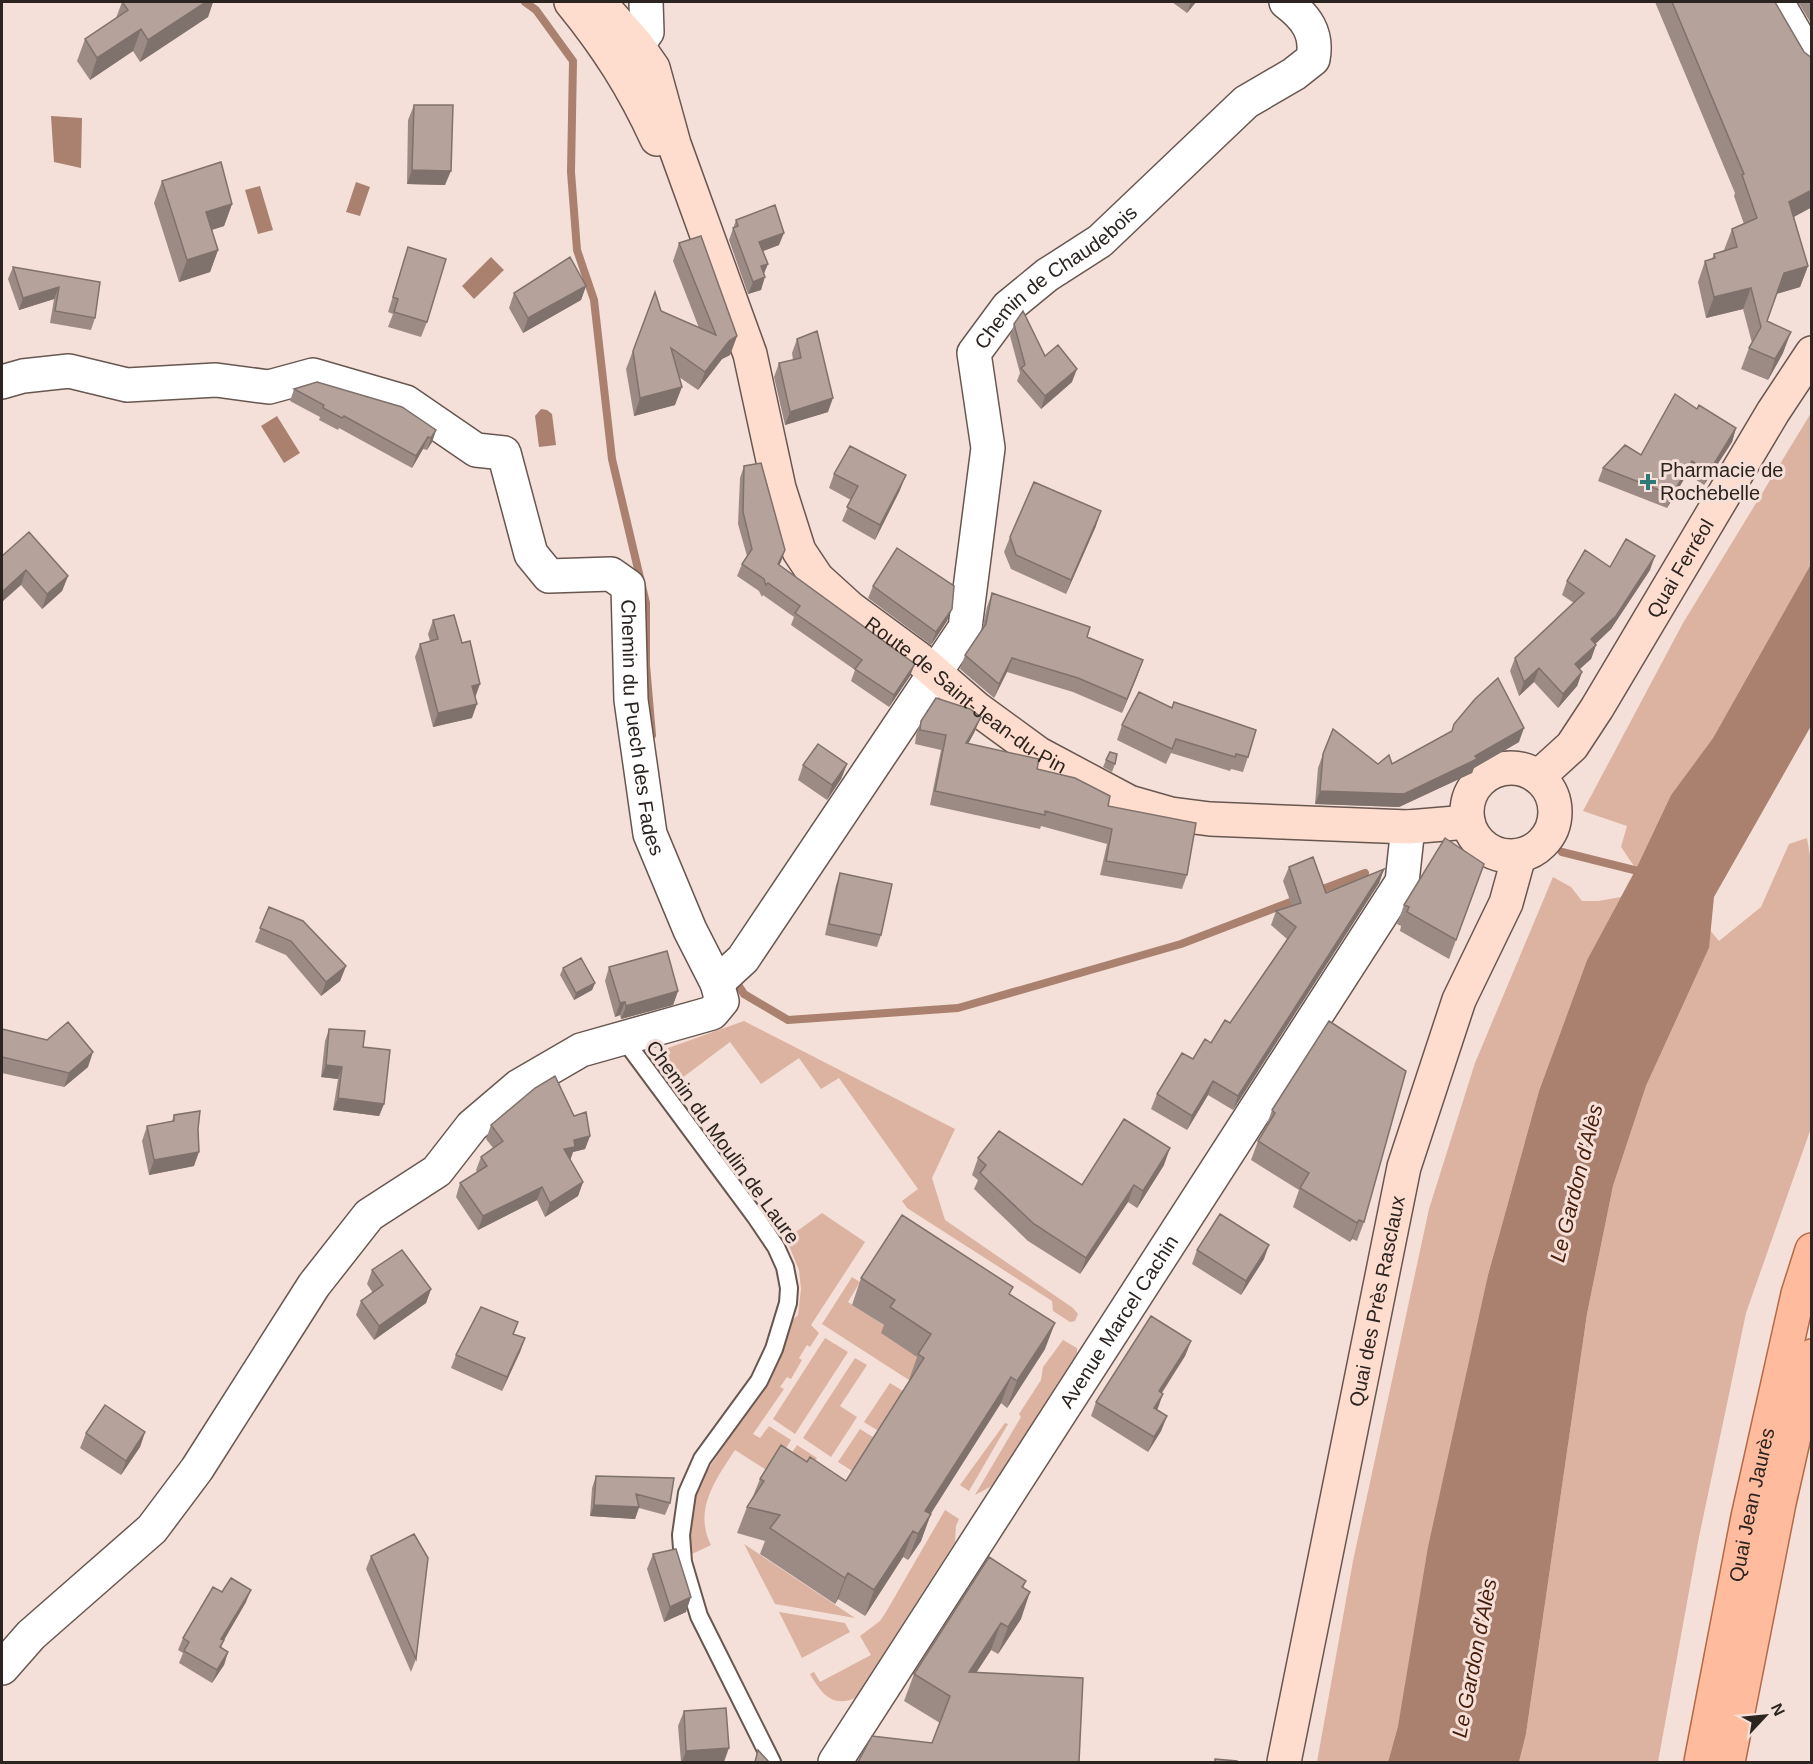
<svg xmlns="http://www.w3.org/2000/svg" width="1813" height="1764" font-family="Arial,sans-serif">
<rect width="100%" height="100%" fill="#f4e0d8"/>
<path fill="#dcb2a1" d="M1811,413V564L1713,738L1671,795L1636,869L1621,847L1627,826L1583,811L1683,623Z
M1807,838L1812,868L1811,1128L1746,1313L1698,1542L1658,1762H1519L1526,1734L1587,1314L1613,1186L1646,1086L1709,948V929L1719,941L1761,907L1789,844Z
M1553,877L1571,887L1582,901H1598L1621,897L1587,960L1539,1091L1488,1275L1398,1726L1388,1762H1317L1353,1561L1429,1209L1475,1063Z
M744,1021L955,1129L932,1178L945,1220L1073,1308L1078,1314L1075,1321L1070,1322L1053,1311L1052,1301L907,1208L902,1201L918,1189L839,1078L821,1089L799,1058L761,1084L730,1042L678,1081L674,1082L660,1062L668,1048Z
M822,1213L865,1242L811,1325L819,1333L810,1347L807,1345L799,1358L802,1360L791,1379L787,1377L780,1387L784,1389L753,1434L760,1438L769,1426L791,1440L771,1473L735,1450C716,1479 693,1510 711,1545L690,1555L686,1526L698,1484L763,1388L785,1327L798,1315L801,1289L799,1270L787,1241L789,1237Z
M852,1277L860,1282L848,1302L885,1326L922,1360L909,1380L822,1324Z
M825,1338L848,1352L795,1434L773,1419Z
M1063,1340L1077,1348V1353L992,1486L975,1495L1021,1417L1019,1414L1041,1380L1043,1367Z
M855,1358L867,1365L840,1406L857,1417L831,1457L803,1438Z
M890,1383L908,1394L883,1434L864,1422Z
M1005,1423L1008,1424L969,1491L960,1485Z
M860,1429L879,1441L857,1474L838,1462Z
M797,1445L817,1458L800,1483L777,1475Z
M945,1510L959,1519L956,1526L955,1542L855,1698C832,1708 821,1693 810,1674L814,1672L820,1682L871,1655L860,1636L880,1621L886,1612Z
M744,1544L855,1618L775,1604Z
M779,1612L845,1623L850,1632L802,1658Z"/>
<path fill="#aa806e" d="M51,116L82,118L81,168L54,162Z
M356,182L370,187L360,216L346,212Z
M260,186L273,230L258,234L245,190Z
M491,257L504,270L474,299L462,286Z
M541,409L547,410L552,414L556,445L539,447L535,416Z
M277,416L300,453L284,463L261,426Z
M1811,564V726L1714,897L1709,948L1646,1086L1613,1186L1587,1314L1526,1734L1519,1762H1388L1398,1726L1428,1547L1488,1275L1539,1091L1587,960L1636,869L1671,795L1713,738Z"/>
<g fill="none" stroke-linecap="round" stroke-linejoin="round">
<path stroke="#aa806e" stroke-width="8" d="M525,2L536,10L573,61L571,172L577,250L594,300L612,459L646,603V665L652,735
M1562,852L1646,873
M1315,892L1365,873
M733,977L744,994L788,1020L958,1008L1181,944L1301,898"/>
<g stroke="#685750" stroke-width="20">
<path id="service" d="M623,1038L755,1216L776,1247L785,1267L789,1288L788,1303L774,1349L759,1381L702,1459L687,1493L681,1535L683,1562L699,1616L772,1762"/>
</g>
<g stroke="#685750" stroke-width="36">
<g id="minor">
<path d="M1777,2L1812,63"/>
<path d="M637,45L647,32L646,2"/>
<path id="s1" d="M2,382L23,376L69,371L127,385L216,380L269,387L313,375L406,402L476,450L504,453L531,554L549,576L611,574L628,586L631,700L650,834L690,930L717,983L722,1001L712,1013L581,1050L519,1086L472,1126L437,1171L369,1215L314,1285L197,1469L152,1529L31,1635L2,1668"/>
<path id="s2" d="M717,983L743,959L965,628L988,448L974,353L1008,307L1047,275L1100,241L1246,102L1294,74L1313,59C1318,33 1306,17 1286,2"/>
<path id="s3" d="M835,1762L1402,882L1408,827"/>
</g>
</g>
<g stroke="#685750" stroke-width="36">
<g id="secondary">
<path d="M571,2C607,46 633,87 657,139"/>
<path id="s4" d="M599,2L637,45L653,68L674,144L750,354L779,488L799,551L817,578L850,608L918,658L976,708L1039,754L1129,802L1171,814L1210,819L1408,827L1468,822"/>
<circle cx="1511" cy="812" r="44"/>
<path id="s5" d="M1538,777L1572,746L1597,708L1773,412L1812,353"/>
<path id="s6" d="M1284,1762L1404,1167L1459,1000L1506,903L1519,856"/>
</g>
</g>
<g stroke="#b46947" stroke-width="36">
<g id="primary">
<path id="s7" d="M1701,1762L1748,1517L1798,1294L1812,1250"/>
<path d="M1728,1762L1779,1503L1812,1356"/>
</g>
</g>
<use href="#service" stroke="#fff" stroke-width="16"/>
<use href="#minor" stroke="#fff" stroke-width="33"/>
<use href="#secondary" stroke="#feddce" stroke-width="33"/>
<use href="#primary" stroke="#febb9d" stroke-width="33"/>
</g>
<path fill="#9c8b85" d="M122,2H213L208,17L140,62L133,51L90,80L77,61L85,39L116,18Z
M1172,2H1196L1187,13Z
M1655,2H1775L1804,52L1812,58V207L1794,217L1808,266L1800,287L1776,294L1767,321L1783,353L1768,380L1741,369L1749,348L1752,343L1743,309L1706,318L1698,282L1705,261L1712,259L1714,254L1724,250L1732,229L1744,224L1734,196L1735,193Z
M1798,2H1812V25Z
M414,105L445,185L407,184L408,120Z
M162,181L232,204L224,226L212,230L218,250L210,272L179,282L154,203Z
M736,220L779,245L763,251L764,274L761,290L748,294L729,240Z
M679,243L737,336L730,355L722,359L698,390L679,377L675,405L634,416L626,369L655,292L661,311L699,328L673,261Z
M408,247L427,322L421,337L388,327L393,314L388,312Z
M13,267L100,282L95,318L91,330L50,323L54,299L19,310L8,279Z
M586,286L581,300L523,333L509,308L514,293Z
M1014,324L1045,356L1072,382L1041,409L1017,381L1020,373L1010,336Z
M797,339L828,412L785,425L774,377L779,363L793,360L792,353Z
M294,389L436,430L432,442L427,450L423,449L412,468L339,428L338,430L319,420L320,417L290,401Z
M1697,409L1736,428L1732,442L1704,485L1687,474L1667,508L1598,481L1603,468L1641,455Z
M744,466L785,550L779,565L910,676L889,707L851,681L855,670L791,625L794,617L763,595L762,597L759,591L737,576L742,564L747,556L738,524L740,478Z
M834,474L900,490L875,540L842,521L851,500L829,488Z
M1096,526L1066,594L1011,569L1004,552L1010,537Z
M2,556L68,576L62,591L42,609L21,585Z
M1610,567L1650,570L1611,629L1595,644L1596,645L1591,659L1579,669L1582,672L1577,686L1558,708L1534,682L1519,696L1510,671L1515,658L1574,603L1562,595L1567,581Z
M873,586L947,621L931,645L868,598Z
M992,593L1087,637L1138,674L1122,713L1073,692L1007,672L994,698L960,669L965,655L982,629L987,607Z
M433,620L472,718L433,727L415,657L420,644L430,641L428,634Z
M1139,692L1248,757L1243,772L1231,769L1230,771L1171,753L1166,764L1117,740L1122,725Z
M921,721L975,731L968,744L1037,769L1108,806L1187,875L1182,889L1100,875L1107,844L1041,826L1040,829L930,805L941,750L915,744L916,735Z
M1519,742L1474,768L1472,773L1399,807L1315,804L1318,768L1323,754L1378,764H1392Z
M1106,760L1115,764L1112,772L1103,767Z
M847,764L841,779L827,800L798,780L803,765Z
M1484,864L1449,959L1400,931L1401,926L1397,924L1404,905Z
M1289,867L1326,893L1384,869L1379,883L1233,1110L1208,1095L1187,1130L1151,1109L1157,1094L1230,1023L1287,939L1271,925L1276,911L1292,906L1283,881Z
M840,873L881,935L877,947L825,935L836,885Z
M269,907L346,966L340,981L321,996L286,955L255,942Z
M609,967L678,991L673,1005L621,1019L620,1015L615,1017L605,981Z
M563,968L595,983L592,990L574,1000L560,975Z
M1329,1021L1364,1222L1357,1241L1352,1239L1350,1242L1293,1207L1299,1190L1251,1160L1258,1141L1265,1130L1272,1110Z
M2,1029L88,1067L64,1087L2,1073Z
M329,1029L363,1047L384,1104L379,1116L333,1110L338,1079L321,1077L325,1041Z
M174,1115L198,1129L194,1166L149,1175L142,1141L147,1126L172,1121Z
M574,1116L590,1136L585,1149L573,1152L570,1160L583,1182L578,1196L545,1217L537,1200L478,1230L456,1197L460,1183L477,1172L476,1170L481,1157L493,1148L486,1139L491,1125Z
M978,1158L1082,1185L1164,1165L1137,1208L1128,1202L1080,1274L1028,1241L974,1189L978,1180L972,1175Z
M1197,1250L1264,1259L1241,1295L1192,1264Z
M372,1270L431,1289L426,1303L374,1340L356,1315L361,1301L373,1293L367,1284Z
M861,1278L1010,1295L1045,1349L1007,1408L1001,1403L930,1514L921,1541L908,1560L903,1557L865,1616L838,1599L835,1604L760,1554L765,1541L737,1533L747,1507L753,1496L760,1479L807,1462L846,1481L909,1381V1380L917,1357L881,1333L884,1325L852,1305Z
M518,1322L514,1334L525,1338L520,1352L502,1391L451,1368L456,1355Z
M1191,1341L1185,1356L1162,1393L1157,1410L1167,1416L1161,1431L1148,1452L1091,1416L1096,1402Z
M145,1432L140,1447L121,1475L80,1448L86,1433Z
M596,1476L670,1503L665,1515L639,1508L635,1519L590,1516L592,1488Z
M653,1554L686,1612L664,1622L647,1569Z
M371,1556L416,1659L411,1672L366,1569Z
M1026,1581L1023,1588L1021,1619L998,1654L991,1650L976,1673L1079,1762L932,1743L940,1723L904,1701L914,1674Z
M222,1592L246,1602L224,1640L221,1648L228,1652L224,1665L212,1683L179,1663L183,1653L178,1650L183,1638Z
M684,1711L724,1762H681L678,1726Z"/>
<path fill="#7f716c" d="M206,2H213L208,17L140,62L148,40Z
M1191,2H1196L1187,13Z
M141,29L133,51L90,80L97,58Z
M412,170L451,171L445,185L407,184Z
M1812,190V207L1782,223L1789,202Z
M232,204L224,226L198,234L206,212Z
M784,233L779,245L755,254L759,242Z
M218,250L210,272L179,282L187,260Z
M768,264L763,276L761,266Z
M1808,266L1800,287L1776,294L1784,273Z
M765,277L761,290L748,294L753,282Z
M586,286L581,300L523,333L528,318Z
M59,287L54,299L19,310L23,298Z
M1751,288L1743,309L1706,318L1714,297Z
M1791,332L1783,353L1768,380L1775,359Z
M737,336L730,355L722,359L698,390L705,372L729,341Z
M1077,369L1072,382L1041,409L1045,396Z
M682,387L675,405L634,416L640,398Z
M833,398L828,412L785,425L790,412Z
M1736,428L1732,442L1704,485L1709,472Z
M436,430L432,442L427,450L431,438Z
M428,437L423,449L412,468L416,456Z
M1692,461L1687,474L1667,508L1672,495Z
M906,475L900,490L875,540L880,525Z
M1101,511L1096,526L1066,594L1071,580Z
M785,550L781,562L773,576L778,564Z
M1655,556L1650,570L1611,629L1586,653L1591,639Z
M26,570L21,585L2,602V592Z
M68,576L62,591L42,609L47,594Z
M952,609L947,621L931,645L936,632Z
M1596,645L1591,659L1570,678L1575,664Z
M1012,658L1007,672L994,698L999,684Z
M1143,660L1138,674L1122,713L1127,699Z
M915,664L910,676L889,707L894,695Z
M1539,668L1534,682L1519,696L1524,682Z
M1582,672L1577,686L1558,708L1563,694Z
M480,684L475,698L472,686Z
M477,704L472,718L433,727L438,713Z
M981,717L975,731L961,757L966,743Z
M1524,728L1519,742L1474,768L1472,773L1399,807L1315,804L1320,791L1475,756Z
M847,764L841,779L827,800L832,785Z
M1384,869L1379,883L1233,1110L1238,1096Z
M346,966L340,981L321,996L326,982Z
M595,983L592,990L574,1000L576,993Z
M678,991L673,1005L621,1019L626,1006Z
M625,1002L620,1015L615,1017L620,1003Z
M93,1052L88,1067L64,1087L69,1073Z
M326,1065L342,1067L338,1079L321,1077Z
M1213,1081L1208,1095L1187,1130L1192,1116Z
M338,1098L384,1104L379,1116L333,1110Z
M590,1136L585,1149L573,1152L570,1161L564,1149L574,1140Z
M1170,1148L1164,1165L1137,1208L1143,1191Z
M199,1152L194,1166L149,1175L154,1160Z
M583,1182L578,1196L545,1217L550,1203Z
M1134,1185L1128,1202L1080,1274L1086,1258Z
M542,1187L537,1200L478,1230L483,1216Z
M1359,1220L1352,1239L1350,1242L1357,1223Z
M1269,1245L1264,1259L1241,1295L1246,1281Z
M431,1289L426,1303L374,1340L379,1326Z
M1055,1323L1045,1349L1007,1408L1017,1381Z
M525,1338L520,1352L502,1391L507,1377Z
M1191,1341L1185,1356L1153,1406L1159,1391Z
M1011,1377L1001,1403L918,1534L925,1511Z
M1163,1394L1158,1408L1148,1423L1154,1408Z
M1167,1416L1161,1431L1148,1452L1154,1437Z
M145,1432L140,1447L121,1475L126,1461Z
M594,1505L639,1507L635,1519L590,1516Z
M931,1514L921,1541L908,1560L918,1534Z
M913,1531L903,1557L865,1616L874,1590Z
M848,1573L838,1599L835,1604L845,1578Z
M251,1590L246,1602L217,1652L221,1639Z
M1030,1592L1021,1619L998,1654L1008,1627Z
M691,1597L686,1612L664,1622L670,1607Z
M1001,1623L991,1650L959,1699L969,1672Z
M228,1652L224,1665L212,1683L217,1670Z
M729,1748L724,1762H682L686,1751Z"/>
<path fill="#b5a29b" stroke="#7f716c" stroke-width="1.5" d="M122,2H206L148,40L141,29L97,58L85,39L128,10Z
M1672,2H1775L1804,52L1812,58V190L1789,202L1808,266L1784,273L1767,321L1791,332L1775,359L1749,348L1761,327L1751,288L1714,297L1705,261L1715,258L1714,254L1737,247L1732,229L1757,218L1742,175L1744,174Z
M414,105H453L451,171L412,170Z
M221,162L232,204L206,212L218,250L187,260L162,181Z
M775,205L784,233L759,242L768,264L761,266L765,277L753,282L733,228L738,226L736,220Z
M701,236L737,336L729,341L705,372L671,348L682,387L640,398L633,351L655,292L661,311L716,335L679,243Z
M408,247L446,259L427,322L394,312L398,299L393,297Z
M570,257L586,286L528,318L514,293Z
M13,267L100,282L95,318L55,311L59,287L23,298Z
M1023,311L1045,356L1058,345L1077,369L1045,396L1021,368L1025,365L1014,324Z
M817,331L833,398L790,412L779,363L801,358L797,339Z
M317,382L402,407L436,430L431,438L428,437L416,456L344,416L342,418L323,408L324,405L294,389Z
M1675,394L1697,409L1699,405L1736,428L1709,472L1692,461L1672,495L1603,468L1625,445L1641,455Z
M850,446L906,475L880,525L847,507L858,486L834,474Z
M761,463L785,550L778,564L915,664L894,695L855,669L862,660L795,613L800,606L768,583L766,585L764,579L742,564L752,549L743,512L744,466Z
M1034,482L1101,511L1071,580L1016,555L1010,537Z
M29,532L68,576L47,594L26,570L2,592V556Z
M1626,539L1655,556L1616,616L1591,639L1596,645L1575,664L1582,672L1563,694L1539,668L1524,682L1515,658L1584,593L1567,581L1585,550L1610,567Z
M897,548L954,586L952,609L936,632L873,586Z
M992,593L1090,627L1087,637L1143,660L1127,699L1078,678L1012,658L999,684L965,655L986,624Z
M454,615L462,643L470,641L480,684L472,686L477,704L438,713L420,644L438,639L433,620Z
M1498,678L1524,728L1475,756L1477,759L1404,794L1320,791L1323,754L1333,729L1378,764L1389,755L1392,764L1452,731L1454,724L1475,699Z
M1139,692L1172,708L1174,702L1256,730L1248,757L1236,754L1235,757L1176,739L1172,749L1122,725Z
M936,698L970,709L981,717L966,743L1039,759L1037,769L1075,778L1110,796L1108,806L1196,823L1187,875L1106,861L1112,829L1045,811V815L935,791L946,735L920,730L921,721Z
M818,744L847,764L832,785L803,765Z
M1110,752L1117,754L1115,764L1106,760Z
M1445,838L1484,864L1456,940L1407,912L1409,907L1404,905Z
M1313,857L1326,893L1384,869L1238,1096L1213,1081L1192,1116L1157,1094L1182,1053L1193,1059L1205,1039L1211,1043L1225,1020L1230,1023L1296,927L1276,911L1301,903L1289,867Z
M840,873L892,884L881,935L829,924Z
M269,907L303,921L346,966L326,982L291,941L260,928Z
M667,951L678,991L626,1006L625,1002L620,1003L609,967Z
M581,958L595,983L576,993L563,968Z
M1329,1021L1406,1071L1364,1222L1359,1220L1357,1223L1300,1188L1309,1173L1258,1141L1275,1113L1272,1110Z
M68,1022L93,1052L69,1073L2,1057V1029L47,1040Z
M329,1029L365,1031L363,1047L390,1050L384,1104L338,1098L342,1067L326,1065Z
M555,1076L574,1116L586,1112L590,1136L574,1140L575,1147L564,1149L583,1182L550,1203L542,1187L483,1216L460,1183L487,1166L481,1157L503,1141L491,1125L535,1088Z
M200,1111L198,1129L199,1152L154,1160L147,1126L174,1121V1115Z
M1124,1119L1170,1148L1143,1191L1134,1185L1086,1258L1034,1224L980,1173L986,1165L978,1158L999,1131L1082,1185Z
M1220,1214L1269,1245L1246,1281L1197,1250Z
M902,1215L1013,1287L1009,1294L1055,1323L1017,1381L1011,1377L925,1511L931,1514L918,1534L913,1531L874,1590L848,1573L845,1578L770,1528L780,1515L747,1507L764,1481L760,1479L781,1445L807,1462L810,1457L846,1481L924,1358L918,1354L931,1334L890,1307L895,1300L861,1278Z
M402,1250L431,1289L379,1326L361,1301L383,1285L372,1270Z
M481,1307L518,1322L513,1334L525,1338L507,1377L456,1355Z
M1151,1316L1191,1341L1159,1391L1163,1394L1154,1408L1167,1416L1154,1437L1096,1402Z
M105,1405L145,1432L126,1461L86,1433Z
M596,1476L674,1478L670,1503L636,1494L639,1507L594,1505Z
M414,1534L428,1558L416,1659L371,1556Z
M676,1549L691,1597L670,1607L653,1554Z
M989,1557L1026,1581L1022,1587L1030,1592L1008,1627L1001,1623L969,1672L1083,1678L1079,1762H858L872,1736L932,1743L950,1696L914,1674Z
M231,1578L251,1590L221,1639L224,1640L220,1647L228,1652L217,1670L184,1651L189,1642L183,1638L213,1587L222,1592Z
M726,1708L729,1748L686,1751L684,1711Z
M758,1750L769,1762H755Z
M1215,1759L1237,1761V1762H1215Z"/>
<path fill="#307979" stroke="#f4e0d8" stroke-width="2" d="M1645 473h6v6h6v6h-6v6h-6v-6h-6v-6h6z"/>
<g text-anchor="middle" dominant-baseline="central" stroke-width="6" stroke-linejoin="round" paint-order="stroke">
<g font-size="20" fill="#2b2420" stroke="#f4e0d8">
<text stroke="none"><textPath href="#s2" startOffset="824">Chemin de Chaudebois</textPath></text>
<text stroke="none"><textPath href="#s5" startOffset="254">Quai Ferréol</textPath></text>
<text stroke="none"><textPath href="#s4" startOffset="813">Route de Saint-Jean-du-Pin</textPath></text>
<text stroke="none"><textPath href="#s1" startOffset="884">Chemin du Puech des Fades</textPath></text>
<text transform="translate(723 1142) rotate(54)">Chemin du Moulin de Laure</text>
<text stroke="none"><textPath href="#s6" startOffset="470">Quai des Près Rasclaux</textPath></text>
<text stroke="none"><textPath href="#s3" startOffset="524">Avenue Marcel Cachin</textPath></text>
<text stroke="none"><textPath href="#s7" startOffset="262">Quai Jean Jaurès</textPath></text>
</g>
<g font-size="20" fill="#2b2420" stroke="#f4e0d8" text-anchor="start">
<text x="1660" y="470">Pharmacie de<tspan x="1660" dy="23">Rochebelle</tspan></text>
</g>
<g font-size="21" font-style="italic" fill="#461d08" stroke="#f4e0d8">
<text transform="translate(1576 1183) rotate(-76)">Le Gardon d'Alès</text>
<text transform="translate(1474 1658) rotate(-79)">Le Gardon d'Alès</text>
</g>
</g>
<rect width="1813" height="1764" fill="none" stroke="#2b2420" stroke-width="6"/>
<g transform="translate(1765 1716) rotate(64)" stroke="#f4e0d8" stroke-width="4.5" paint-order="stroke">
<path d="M0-4.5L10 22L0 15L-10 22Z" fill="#2b2420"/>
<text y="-9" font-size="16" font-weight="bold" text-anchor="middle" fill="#2b2420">N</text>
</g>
</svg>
